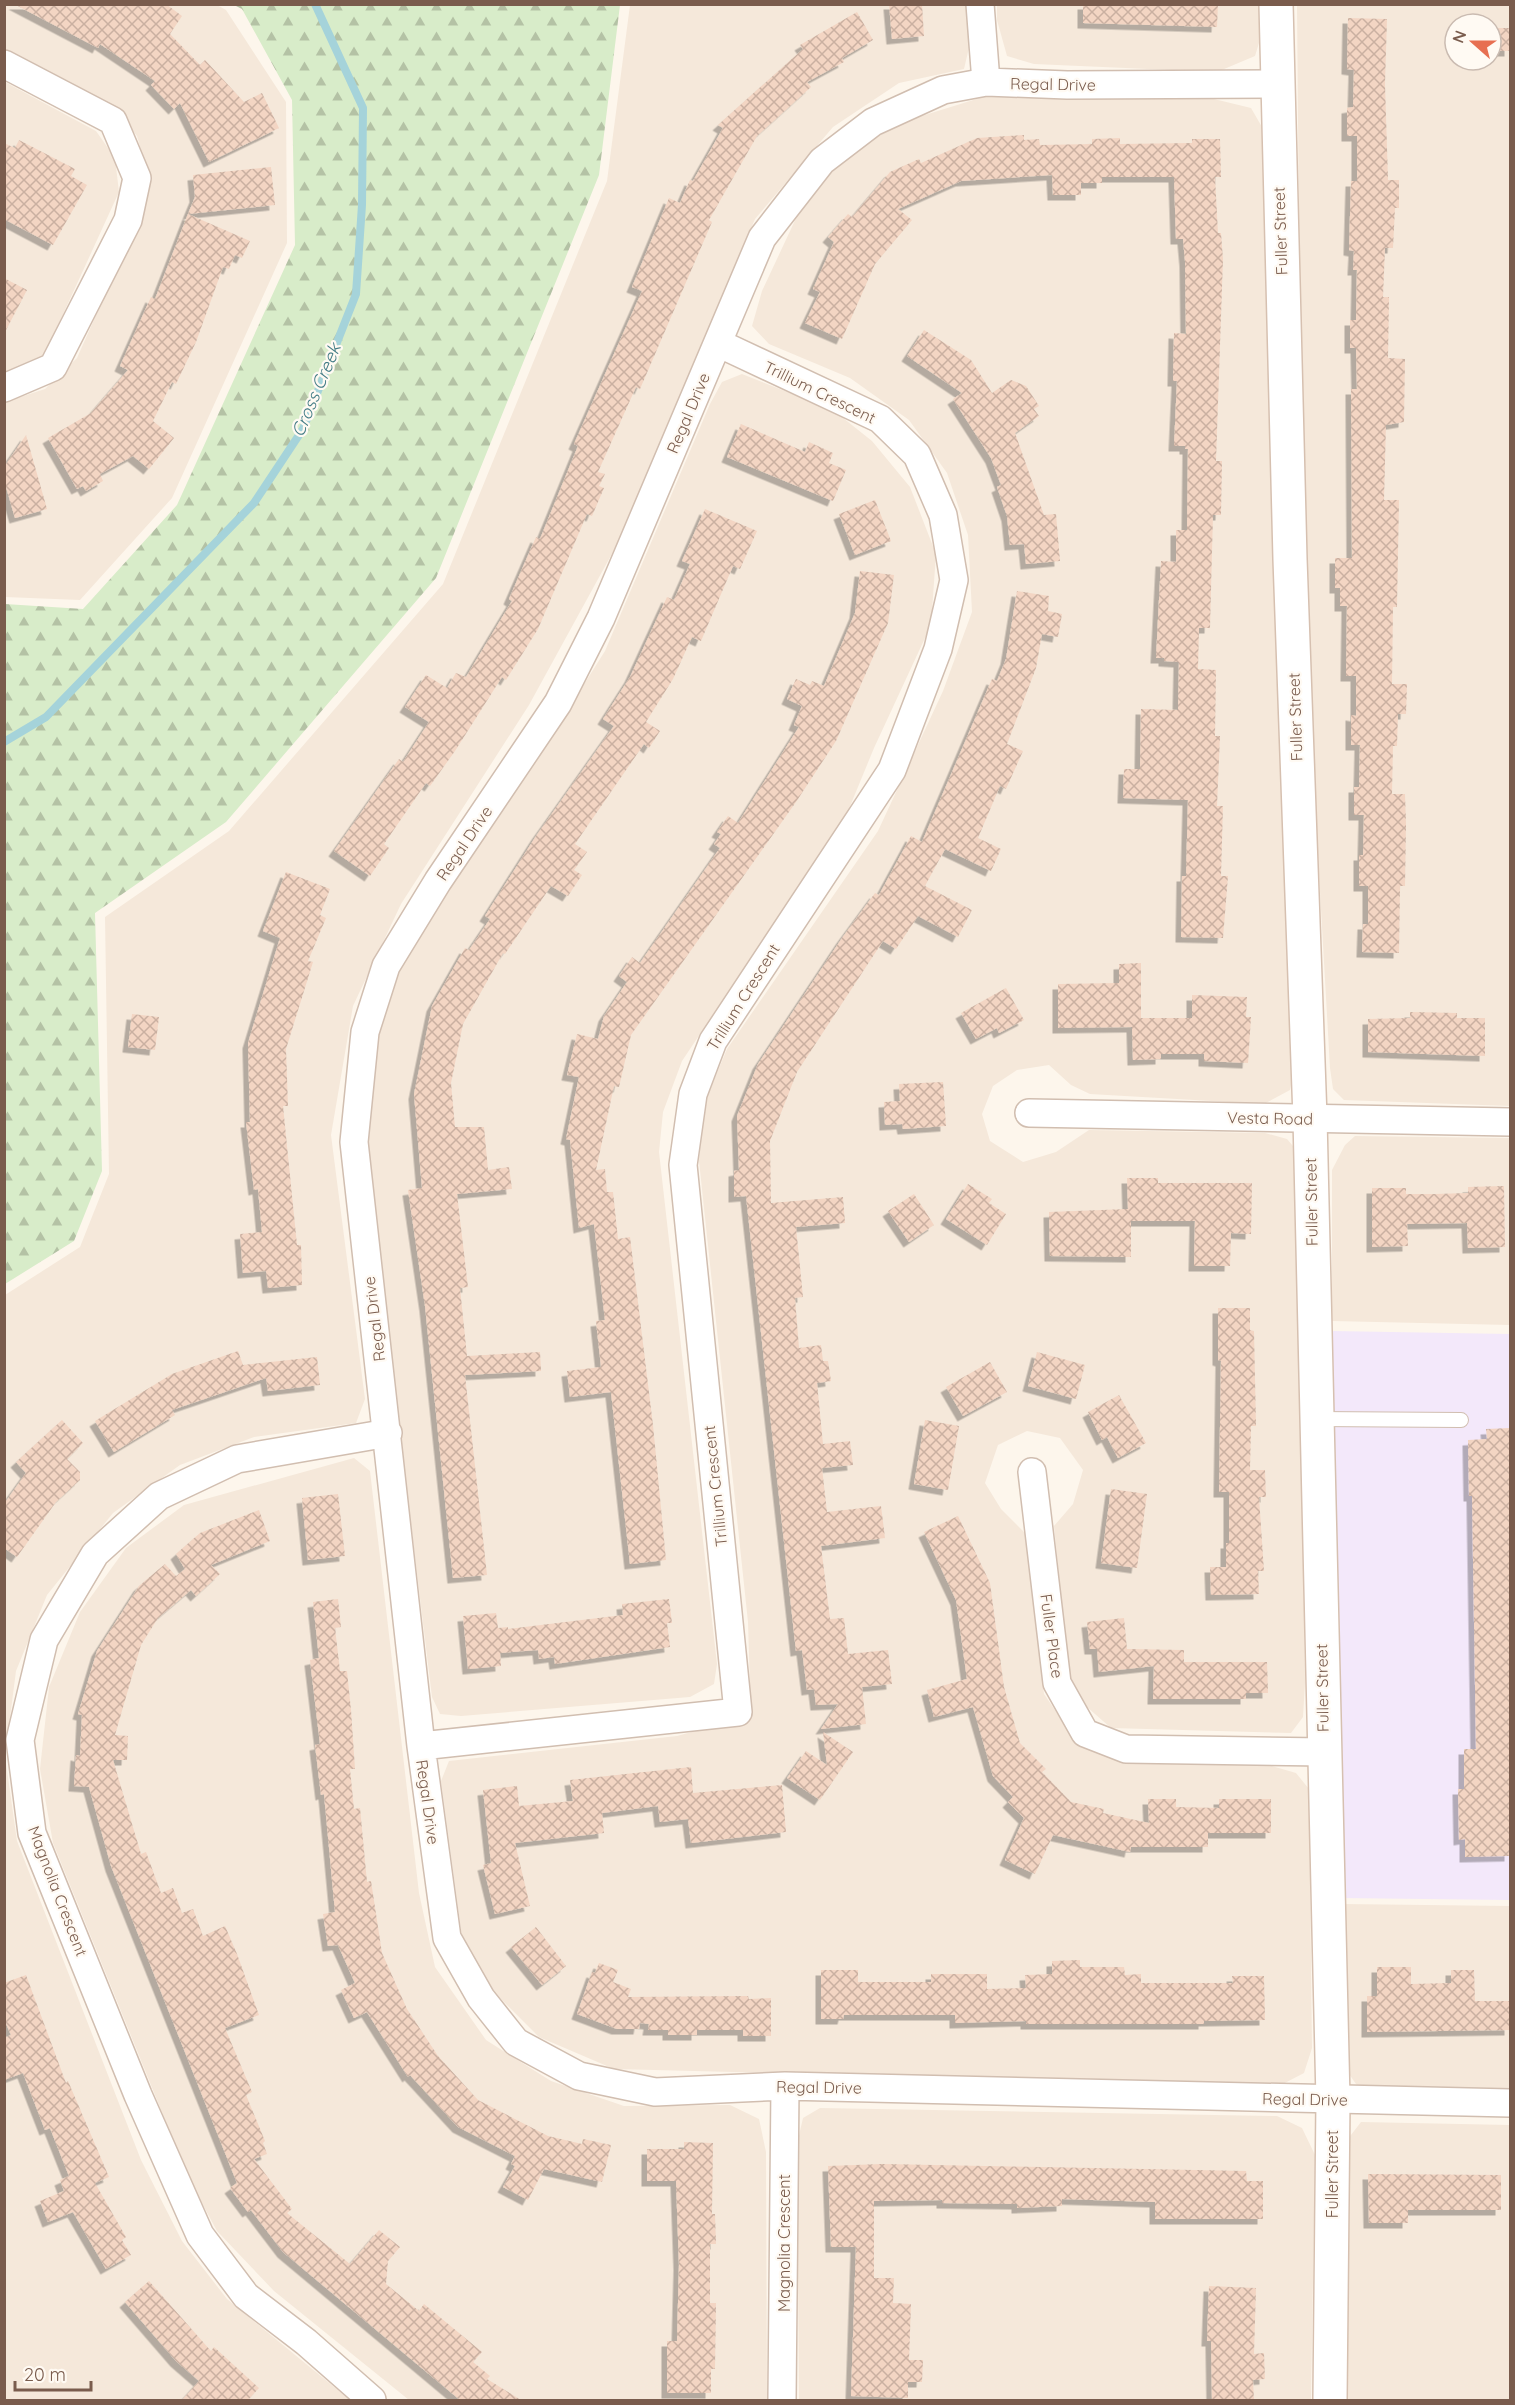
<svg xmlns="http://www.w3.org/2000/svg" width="1515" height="2405" font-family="Quicksand,sans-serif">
<defs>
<pattern id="forest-firs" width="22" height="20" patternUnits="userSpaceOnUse" patternTransform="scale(1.5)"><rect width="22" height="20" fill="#d8ecc9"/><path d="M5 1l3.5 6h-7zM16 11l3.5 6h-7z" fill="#b4c2a5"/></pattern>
<pattern id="building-cross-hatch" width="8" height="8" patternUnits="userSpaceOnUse" patternTransform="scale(1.5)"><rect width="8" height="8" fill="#f3d5c3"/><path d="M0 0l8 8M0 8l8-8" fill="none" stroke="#cab0a1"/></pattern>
<filter id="shadow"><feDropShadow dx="-5.5" dy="5.5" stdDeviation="0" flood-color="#0004"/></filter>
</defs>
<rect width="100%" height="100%" fill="#fdf6ec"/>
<path fill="#f5e8da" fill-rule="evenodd" d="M5,5H217L226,10L286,102L287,243L172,498L80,600L5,597V402L45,389L77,358L141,214L148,175L137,136L113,108L5,50Z
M630,5H966L971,39L964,69L899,83L833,127L755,219L620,539L529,705L401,904L353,1006L331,1135L365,1399L356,1423L254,1437L180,1465L113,1513L47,1595L16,1671L5,1756L17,1841L141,2160L182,2241L227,2299L350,2400H5V1295L80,1247L109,1174L105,917L229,831L443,584L607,181Z
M997,5H1263V30L1255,56L1217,72L1034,64L1007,56L997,20Z
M1297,5H1510V1106L1344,1100L1333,1089L1330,1068L1302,573ZM1455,24H1491V60H1455Z
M5,82L96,131L115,158L119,192L43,358L5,376Z
M983,97L1214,99L1251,108L1262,127L1295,1063L1290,1090L1264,1104L1090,1094L1071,1085L1049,1065L1017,1070L993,1086L982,1114L990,1141L1023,1162L1056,1152L1089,1130L1265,1133L1287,1139L1298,1152L1305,1683L1303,1717L1291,1733L1111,1728L1087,1707L1069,1678L1054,1526L1073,1504L1083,1470L1060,1438L1027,1431L998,1445L985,1483L1001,1509L1027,1535L1044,1694L1076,1741L1265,1764L1296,1773L1309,1789L1312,2048L1304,2073L1279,2086L614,2069L539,2037L495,1993L462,1937L441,1781L449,1761L677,1736L721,1724L750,1687L748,1622L699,1161L702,1109L727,1049L878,831L943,691L972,612L968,535L947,473L909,420L850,378L769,344L752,326L762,291L798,214L840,162L899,123Z
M742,374L833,410L872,441L910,487L936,554L931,625L874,748L846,816L682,1061L663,1112L659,1152L717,1664L714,1684L690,1697L461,1716L440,1714L432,1697L369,1177L366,1105L380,1018L409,948L552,735L605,651L710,404L722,382Z
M1355,1136L1510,1138V1325L1332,1321V1170L1345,1145Z
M354,1458L370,1471L419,1893L435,1967L486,2040L551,2081L624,2106L730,2105L759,2119L766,2152L767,2400H409L274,2291L217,2231L189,2179L53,1843L40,1769L49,1687L80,1612L126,1548L184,1505Z
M1342,1904L1510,1906V2091L1366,2089L1356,2084L1347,2071Z
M820,2108L1277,2116L1302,2128L1315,2155L1311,2400H799L797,2144L803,2118Z
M1361,2122L1510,2125V2400H1343L1344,2144Z"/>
<path fill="#f3e8fa" d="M1332,1331L1510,1334V1900L1339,1898Z"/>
<path fill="url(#forest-firs)" d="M234,5H620L599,175L436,578L226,822L95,913L102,1171L74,1241L5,1284V604L83,609L177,505L295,245L292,100L242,9Z"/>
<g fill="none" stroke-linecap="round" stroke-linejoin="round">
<path stroke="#a5d3da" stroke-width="8" d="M4,742L46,717L254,503L303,429L356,294L362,205L363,108L315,4"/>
</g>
<path fill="url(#building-cross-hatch)" filter="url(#shadow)" d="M14,4H166L182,16L170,34L200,65L205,60L244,102L262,93L279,128L209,162L180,103L174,109L151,85L155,81L100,44L98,48Z
M889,4H922L924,36L892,39Z
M1083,4H1218L1217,27L1083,23Z
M857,12L873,40L842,58L844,62L807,82L811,87L757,136L709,220L712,222L640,389L636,387L598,472L605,474L599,486L604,488L592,516L587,514L538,629L506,680L502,677L455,751L430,786L426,783L384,844L389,848L370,876L334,851L399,759L403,762L429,722L405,707L426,675L447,688L456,673L466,677L512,601L509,599L536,537L540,539L578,446L574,444L642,291L632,287L669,198L680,203L690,180L693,181L723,128L718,125L803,49L800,45Z
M1348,18L1387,19L1385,84L1388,180H1399V208H1395L1393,248H1385L1383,297H1389L1388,358L1405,359L1404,422L1386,425L1384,500H1399L1397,607H1393L1392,684H1407L1406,714H1398L1397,746H1393L1392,794H1405L1406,824L1405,886H1400L1399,953L1362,952L1363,924H1368V886H1359V855H1363L1364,815H1354V787H1359L1360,745H1351V715L1356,716V676H1346L1347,606H1340V588H1335V558H1352L1351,389H1357L1356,348H1350V320H1356L1357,270H1353L1354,251L1349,250L1351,181H1357V136H1347V108L1353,107L1354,70L1347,69Z
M1491,28H1510V51H1491Z
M1024,135V140L1039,139L1040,145L1092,144V139L1120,138V144L1192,143V139H1220L1221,177H1215L1218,233H1221L1223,259L1216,461H1222L1221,515H1213L1210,628H1199L1198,669L1216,670L1215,736H1220L1217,806H1223L1221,876H1228L1223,938L1181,937L1182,876H1186L1188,800L1123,798L1124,769H1140L1141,709L1178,710L1179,662L1164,661V658H1156L1161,561L1176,562V530H1187L1188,449H1185V446H1174L1177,381H1173L1174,333L1186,334L1185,261L1183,239H1176L1174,177H1102V183H1081V195H1053L1052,175L961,181L898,209L912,220L875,264L842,339L805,323L820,292L813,289L834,242L828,237L848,214L852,217L890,172L919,159L921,163L977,138Z
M19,140L75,169L71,176L87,185L53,245L4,219V143L15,148Z
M271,167L275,205L188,214L195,197L193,175Z
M188,214L250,241L242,258L235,255L229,269L223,267L196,342L176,384L172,382L153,421L174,438L149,469L133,456L100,474L103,481L86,491L83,486L77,489L48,438L91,413L128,370L120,366L151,297L155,299Z
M4,278L27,290L4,334Z
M924,330L971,360L992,393L1011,380L1026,386L1039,406L1034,409L1039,416L1015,433L1044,515L1056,514L1060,561L1026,564L1024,544L1010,545L1007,516L997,487L1001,485L991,458L953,399L962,393L907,356Z
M741,424L805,452L809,442L833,453L829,463L846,470L833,501L727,457Z
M26,435L47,509L15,518L4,480V467Z
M875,500L891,541L855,555L839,514Z
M705,509L757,531L740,569L733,566L701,641L692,637L673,679L646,722L660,731L649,748L644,744L575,844L587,852L574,870L582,875L568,896L551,886L505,954L503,953L463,1024L451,1083L455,1127H484L488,1170L509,1167L512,1189L457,1194L468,1287L460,1288L467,1356L540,1352L541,1371L465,1375L487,1575L453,1578L425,1306L408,1190L422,1188L414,1094L432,1006L465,948L469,950L490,919L485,916L536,836L614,726L603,719L630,677L667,597L674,600L690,564L682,561Z
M860,571L894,575L888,623L836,741L796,802L631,1035L619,1087L614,1086L596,1170L605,1169L607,1192H613L618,1239L630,1237L653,1425L666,1560L630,1564L611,1392L570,1397L567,1371L601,1367L596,1321L605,1320L594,1224L579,1228L570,1140L566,1139L579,1077L567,1075L577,1034L598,1039L604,1016L627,982L619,976L632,957L640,963L720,848L714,844L721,834L717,832L728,816L738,823L799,727L794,725L802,706L787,699L796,679L810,685L812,681L824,686L855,613Z
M1017,591L1049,596L1048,611L1062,614L1058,637L1042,634L1036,668L1007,744L1023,751L1006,789L1000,786L978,838L1001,849L991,871L945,849L925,886L972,910L958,937L918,916L896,949L883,941L797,1072L770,1141L771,1203L843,1197L845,1223L796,1227L803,1297L795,1298L799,1348L821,1345L823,1361H828L831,1381L817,1383L823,1444L850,1441L853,1465L822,1468L827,1512L881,1506L885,1538L821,1546L830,1619L844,1618L848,1654L888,1650L892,1684L862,1687L866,1724L821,1729L838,1704L816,1705L814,1689L807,1690L802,1650L796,1651L746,1196L734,1197V1171L739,1170L737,1116L758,1064L842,938L875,893L879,895L911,836L922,842L992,679L997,681L1006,659Z
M286,872L330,889L320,915L326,918L308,961L313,962L286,1049L288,1106H283L297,1245H301L302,1285L268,1288L266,1271L243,1273L240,1234L262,1232L258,1189L254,1190L246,1122H250L248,1043L280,938L263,931Z
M1141,963V1018H1192V995L1247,997L1246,1017H1251L1248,1063L1204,1061V1054H1161V1059L1133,1060L1132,1027L1058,1028V984L1119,983V964Z
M1006,988L1024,1020L999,1033L997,1028L976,1039L961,1013Z
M1410,1012L1457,1013V1018H1485V1056L1368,1052V1019L1410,1018Z
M132,1014L159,1017L155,1050L128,1047Z
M943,1082L946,1126L903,1129L902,1124L885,1125L884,1102L900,1101L899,1084Z
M1127,1178H1158V1183H1252L1251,1234L1231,1233L1230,1266H1194L1195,1221H1131V1257L1050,1256L1049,1212L1128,1209Z
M968,1184L992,1199L989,1203L1006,1214L987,1245L946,1219Z
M1504,1186L1505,1247L1468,1248L1467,1223L1407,1224L1408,1246L1372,1247V1188H1406V1194H1435L1468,1193V1187Z
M914,1194L934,1225L909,1242L888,1211Z
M1218,1308H1250V1330L1254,1331L1256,1426H1251L1250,1470H1265L1266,1497H1259L1264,1571H1258L1259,1594L1211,1595L1210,1567H1226V1543H1229V1492H1219L1221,1361L1218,1360Z
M238,1351L243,1365L317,1357L320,1385L268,1391L266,1378L172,1410L175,1415L114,1452L95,1421L172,1374Z
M1037,1352L1085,1365L1076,1399L1028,1386Z
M990,1362L1007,1392L963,1416L946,1387Z
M1119,1395L1146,1443L1118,1458L1107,1437L1102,1440L1088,1412Z
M62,1420L83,1443L67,1459L80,1472V1480L56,1502L17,1557L4,1548V1504L26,1473L16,1462Z
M925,1420L959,1426L948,1490L914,1484Z
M1510,1428V1856L1465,1857V1839L1459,1840L1458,1789H1464V1749H1476L1472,1496H1469L1468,1440L1487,1439L1486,1429Z
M1111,1489L1147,1494L1137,1568L1101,1563Z
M338,1494L345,1556L308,1560L302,1498Z
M259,1510L270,1541L211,1565L220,1574L196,1596L191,1590L158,1618L141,1645L115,1735L128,1736L127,1760H113L141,1854L146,1852L161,1893L173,1888L182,1913L193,1909L203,1936L225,1926L237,1954L259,2015L225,2028L252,2092L246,2095L265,2141L263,2143L267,2154L254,2159L292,2209L287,2213L350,2264L379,2230L400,2247L388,2261L386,2284L419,2311L424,2304L482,2352L473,2362L490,2376L487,2379L521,2400H460L283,2252L251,2210L248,2212L230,2188L237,2183L111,1866L89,1787L74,1786L76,1755L80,1756L82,1715L78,1714L97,1651L139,1586L165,1564L176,1576L185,1569L176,1554L200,1533Z
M958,1516L990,1583L1004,1687L1020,1743L1046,1769L1042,1772L1071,1802L1104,1809L1103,1813L1149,1823L1148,1799H1176V1807L1219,1808V1799H1271V1833H1208V1847H1131L1130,1852L1053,1835L1035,1874L1005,1860L1024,1818L1008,1802L1013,1797L993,1776L973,1707L934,1717L927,1690L967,1679L956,1600L924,1532Z
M338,1599L341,1627L335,1628L340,1671H347L351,1710L355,1769H350L354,1809L360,1808L367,1882L371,1881L382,1953L407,2009L438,2056L478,2100L548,2136L582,2144L583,2139L611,2145L602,2182L544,2169L528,2200L503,2187L515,2166L511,2164L515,2156L458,2127L410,2075L408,2077L367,2012L354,2018L341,1990L355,1983L338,1945L328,1946L323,1914L335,1912L324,1794L321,1795L315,1745L320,1744L310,1660L319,1658L313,1602Z
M669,1599L672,1623H667L670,1647L555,1664L554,1657L539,1659L538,1650L500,1653L501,1666L468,1669L463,1616L496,1613L498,1628L508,1627V1629L623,1615L622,1604Z
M1124,1618L1127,1649L1184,1650V1662H1267L1268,1693H1246V1699H1153L1154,1666L1099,1672L1097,1649H1090L1087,1622Z
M823,1732L853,1752L820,1800L787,1778L806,1751L827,1765Z
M691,1767L693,1793L782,1785L786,1832L691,1843L688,1819L660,1822L658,1806L602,1813L604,1833L515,1843L530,1906L495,1914L483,1865L491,1863L483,1790L517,1786L519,1806L573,1801L570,1780Z
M536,1927L566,1966L542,1985L511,1947Z
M1080,1960V1967H1124L1125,1975L1141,1974V1983H1233L1232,1976H1264L1265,2020L1204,2021V2024H1026V2021L955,2023V2015H844L843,2019H821V1970H858V1982H931V1974H987V1989L1026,1988L1025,1975L1052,1974V1961Z
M599,1963L618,1970L613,1982L631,1989L628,1997L748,1996L749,1999L771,1998V2036H743V2030H697V2035H668V2030H648L649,2024L640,2023L639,2029H617L577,2014L592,1972L595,1973Z
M1377,1967H1411V1984L1451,1983V1970H1474L1475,2001H1510V2030L1367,2032V1996H1377Z
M26,1975L66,2083L68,2081L109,2177L95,2183L126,2237L122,2240L131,2255L106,2269L73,2212L48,2222L40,2201L64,2191L60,2180L69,2176L50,2128L45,2130L23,2073L4,2080V2038L11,2035L4,2019V1983Z
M684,2142L713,2143L712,2214H715L716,2244H710V2303H716L715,2369H711V2393H667V2341H677L679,2265L676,2181H647V2149H684Z
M882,2164L1246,2171L1247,2181H1263V2219H1155V2202L1062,2199V2206L1017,2208V2204L942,2203V2200L874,2201V2278H894L893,2303L911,2304L909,2360H923L922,2382H908V2398L851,2396L856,2247H831L828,2166Z
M1368,2174L1501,2175V2210H1408V2223H1369Z
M149,2281L211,2351L214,2347L259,2388L248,2400H182L199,2381L176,2361L125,2302Z
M1209,2286L1256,2288L1254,2354L1264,2353L1265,2379L1253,2380L1254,2400H1212L1211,2341H1207Z"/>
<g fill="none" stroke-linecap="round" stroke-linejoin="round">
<g stroke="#d1beb0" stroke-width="16">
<path id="lane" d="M1316,1419L1461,1420"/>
</g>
<g stroke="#d1beb0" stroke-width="30">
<path id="street" d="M980,4L986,82
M4,64L113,121L137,178L128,220L53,367L4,388
M1276,84L1067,85L986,82L943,90L873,122L822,161L762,238L601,618L558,703L438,881L386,966L365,1032L354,1142L421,1746L447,1938L481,1998L516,2042L579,2076L655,2092L785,2086L1510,2103
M1029,1113L1510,1122
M1032,1472L1057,1683L1085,1733L1126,1749L1324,1752
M421,1746L738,1712L683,1165L693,1094L713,1041L892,770L938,649L954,580L943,515L917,455L880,419L718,343
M372,2400L306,2342L246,2296L200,2235L138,2095L32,1833L20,1740L44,1640L95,1554L159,1496L237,1459L388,1433
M782,2400L785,2086"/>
</g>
<g stroke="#d6c0b0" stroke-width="36">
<path id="secondary" d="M1276,4L1290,559L1310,1118L1333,2100L1330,2400"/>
</g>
<use href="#lane" stroke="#fff" stroke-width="14"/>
<use href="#street" stroke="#fff" stroke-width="27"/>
<use href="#secondary" stroke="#fff" stroke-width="33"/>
</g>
<g text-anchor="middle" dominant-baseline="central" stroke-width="4.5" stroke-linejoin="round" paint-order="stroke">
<g font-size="16" fill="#7a5c4d" stroke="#fffaf3">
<text transform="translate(1053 84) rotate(1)">Regal Drive</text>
<text transform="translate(1280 231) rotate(-92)">Fuller Street</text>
<text transform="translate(820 392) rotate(26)">Trillium Crescent</text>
<text transform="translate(688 413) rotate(-67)">Regal Drive</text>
<text transform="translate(1295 717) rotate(-92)">Fuller Street</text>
<text transform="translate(464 843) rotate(-56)">Regal Drive</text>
<text transform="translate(743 997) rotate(-58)">Trillium Crescent</text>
<text transform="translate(1270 1118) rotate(1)">Vesta Road</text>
<text transform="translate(1311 1202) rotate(-91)">Fuller Street</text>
<text transform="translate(374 1319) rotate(-97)">Regal Drive</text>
<text transform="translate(715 1486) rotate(-96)">Trillium Crescent</text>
<text transform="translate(1052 1636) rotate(82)">Fuller Place</text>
<text transform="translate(1322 1688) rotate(-91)">Fuller Street</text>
<text transform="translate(428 1802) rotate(82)">Regal Drive</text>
<text transform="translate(58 1891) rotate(69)">Magnolia Crescent</text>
<text transform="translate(819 2087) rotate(1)">Regal Drive</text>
<text transform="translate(1305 2099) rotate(1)">Regal Drive</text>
<text transform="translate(1332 2174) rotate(-90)">Fuller Street</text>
<text transform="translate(784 2243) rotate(-90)">Magnolia Crescent</text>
</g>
<g font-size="18" font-style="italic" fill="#437c86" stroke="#fffaf3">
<text transform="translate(316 390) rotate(-67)">Cross Creek</text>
</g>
</g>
<rect width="1515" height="2405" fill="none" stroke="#7a5c4d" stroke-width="12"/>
<g transform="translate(1473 42) rotate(291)"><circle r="28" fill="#fffaf3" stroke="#cabbb1" stroke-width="1.5"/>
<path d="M0-4.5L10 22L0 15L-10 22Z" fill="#e76f51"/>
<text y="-9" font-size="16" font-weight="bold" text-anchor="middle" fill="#7a5c4d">N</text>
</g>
<path d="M15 2381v9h76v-9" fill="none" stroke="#7a5c4d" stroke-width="3"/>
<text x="24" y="2381" font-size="18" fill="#7a5c4d" stroke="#fffaf3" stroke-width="4.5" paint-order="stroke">20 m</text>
</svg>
